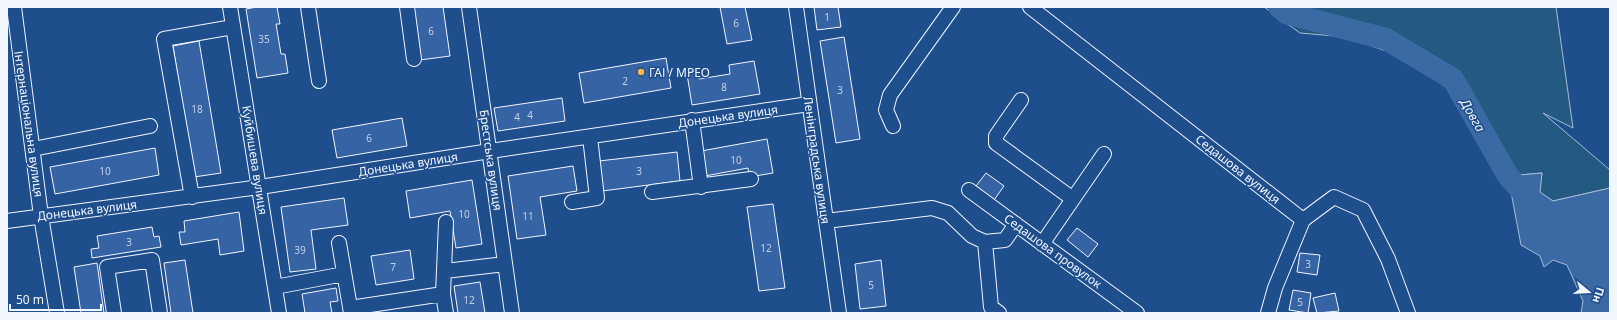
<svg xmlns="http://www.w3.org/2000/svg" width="1617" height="320" font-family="'Noto Sans',sans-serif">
<rect width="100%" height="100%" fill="#1f4e8c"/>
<path fill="#245a82" stroke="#a8bbd7" d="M1264,7H1556L1573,128L1543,113L1610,170V188L1553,201L1539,192L1542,173L1508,176L1447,88L1403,57L1346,37L1300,33Z"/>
<path fill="#3b69a3" stroke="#a8bbd7" d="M1542,173L1540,192L1553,201L1610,188V313H1581L1583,301L1567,265L1553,260L1544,267L1540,256L1521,245L1508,176Z"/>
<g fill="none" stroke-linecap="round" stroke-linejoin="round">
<path stroke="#3b69a3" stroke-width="22" d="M1279,7L1286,13L1386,39L1453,79L1508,176L1529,199"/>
</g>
<path fill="#3563a3" stroke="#f2f6ff" d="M257,7H277L280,24H276L281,54H285L288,73L257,78L246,9Z
M413,7H443L450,56L420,60Z
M720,7H745L752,40L727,44Z
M814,7H838L841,27L817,30Z
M844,37L860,139L836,143L820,41Z
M199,41L221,173L194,177L173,46Z
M666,58L671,88L584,103L579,73Z
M754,61L760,94L692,105L687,74L698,72L699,79L730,74L729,65Z
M562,98L565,121L498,131L494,108Z
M402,118L407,146L337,158L332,130Z
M767,139L773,173L749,177L748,168L705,176L701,151Z
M155,148L159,175L55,194L50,167Z
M677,152L680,181L602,191L599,161Z
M573,166L577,191L540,197L546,235L517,239L508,176Z
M986,173L1004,186L994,200L976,186Z
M472,180L482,244L456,248L450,211L410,218L406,191Z
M344,198L348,225L311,230L316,269L290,272L281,207Z
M773,204L785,288L759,291L747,207Z
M239,212L244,251L220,255L218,239L181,245L179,232H185L184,221Z
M152,227L154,237L159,236L161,247L92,258L91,249L99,248L97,236Z
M1077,228L1098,244L1088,257L1067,240Z
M410,250L414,279L376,285L371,256Z
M1300,253L1320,255L1317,275L1297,272Z
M185,260L193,313H171L164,263Z
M881,260L886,306L860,309L855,264Z
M97,263L104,313H81L74,267Z
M480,282L485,313H458L454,286Z
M336,288L338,301L330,302L332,313H305L302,294Z
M1293,290L1311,293L1308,313L1289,310Z
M1335,293L1339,311L1317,313L1313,298Z"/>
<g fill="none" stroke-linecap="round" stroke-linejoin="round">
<g stroke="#f2f6ff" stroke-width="16">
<path id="minor" d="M14,7L41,216L57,313
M230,7L279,313
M308,7L319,81
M407,7L414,59
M469,7L512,313
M796,7L839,313
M1030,7L1303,220L1334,197L1363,210L1388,259L1408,313
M1021,100L996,136V143L1073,199
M692,120L701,187
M893,126L886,110L890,95L953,7
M33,149L150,126
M969,190L1137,313
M652,192L751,179
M192,197L164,39L233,27
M572,202L597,198L590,137
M7,221L260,187L490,151L809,104
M826,221L932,208L948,213L972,236L985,242L1005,240L1016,224
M446,222L443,294L446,313
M985,242L991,307L999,313
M339,243L351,313
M1042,244L1104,154
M445,271L505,264
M275,287L344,274
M350,308L443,294
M114,313L107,267L152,260L160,313
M1268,313L1275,288L1303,220"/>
</g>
<use href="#minor" stroke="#1f4e8c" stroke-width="14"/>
</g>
<circle fill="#ffb74d" stroke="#1f4e8c" stroke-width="1.5" cx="641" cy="72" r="4"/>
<g text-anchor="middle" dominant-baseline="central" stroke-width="3" stroke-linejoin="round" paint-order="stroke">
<g font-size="10" fill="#c3d1e8">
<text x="827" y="17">1</text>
<text x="736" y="23">6</text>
<text x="431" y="31">6</text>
<text x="264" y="39">35</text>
<text x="625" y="81">2</text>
<text x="724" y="87">8</text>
<text x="840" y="90">3</text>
<text x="197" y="109">18</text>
<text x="530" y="115">4</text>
<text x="517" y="117">4</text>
<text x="369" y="138">6</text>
<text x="736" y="160">10</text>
<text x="105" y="171">10</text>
<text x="639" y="171">3</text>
<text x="464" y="214">10</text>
<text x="528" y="216">11</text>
<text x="129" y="242">3</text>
<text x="766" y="248">12</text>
<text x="300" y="250">39</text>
<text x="1308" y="264">3</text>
<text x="393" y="267">7</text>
<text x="871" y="285">5</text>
<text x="469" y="300">12</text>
<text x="1300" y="302">5</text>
</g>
<g font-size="12" fill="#f2f6ff" stroke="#1f4e8c" text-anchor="start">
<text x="649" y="72">ГАІ / МРЕО</text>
</g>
<g font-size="12" fill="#f2f6ff" stroke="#1f4e8c">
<text transform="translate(728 116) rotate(-8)">Донецька вулиця</text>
<text transform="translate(29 124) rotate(82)">Інтернаціональна вулиця</text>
<text transform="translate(255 160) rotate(81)">Куйбишева вулиця</text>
<text transform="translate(491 160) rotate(82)">Брестська вулиця</text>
<text transform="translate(817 160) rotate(82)">Ленінградська вулиця</text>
<text transform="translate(408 164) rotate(-9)">Донецька вулиця</text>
<text transform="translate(1238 169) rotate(38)">Седашова вулиця</text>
<text transform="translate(87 210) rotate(-7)">Донецька вулиця</text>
<text transform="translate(1053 251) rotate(36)">Седашова провулок</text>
</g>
<g font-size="13" font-style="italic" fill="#f2f6ff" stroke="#1f4e8c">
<text transform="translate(1473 115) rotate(60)">Довга</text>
</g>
</g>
<rect width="1617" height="320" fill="none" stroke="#f2f6ff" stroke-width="16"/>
<g transform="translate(1589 292) rotate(108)" stroke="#1f4e8c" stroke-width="3" paint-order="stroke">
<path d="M0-3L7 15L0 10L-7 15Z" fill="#f2f6ff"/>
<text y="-6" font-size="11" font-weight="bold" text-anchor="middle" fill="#f2f6ff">Пн</text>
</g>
<path d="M10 304v6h91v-6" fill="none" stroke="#f2f6ff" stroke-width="2"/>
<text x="16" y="304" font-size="12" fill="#f2f6ff" stroke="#1f4e8c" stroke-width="3" paint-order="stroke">50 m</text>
</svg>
